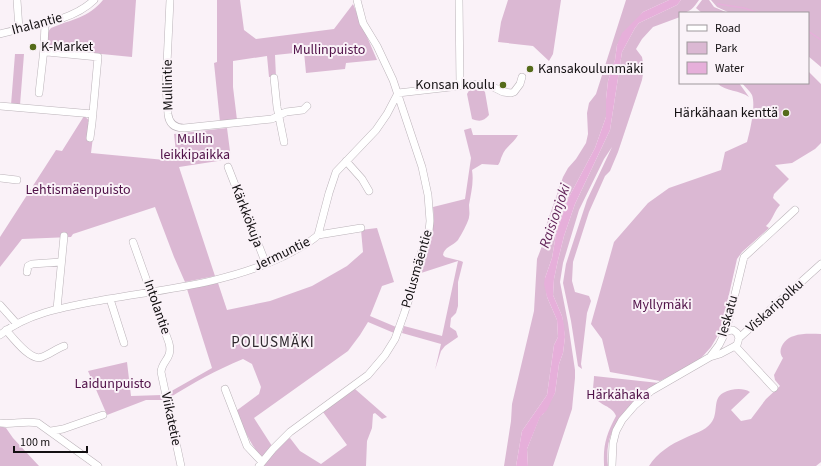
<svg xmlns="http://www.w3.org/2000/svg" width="821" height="466" font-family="'Source Sans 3',sans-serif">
<rect width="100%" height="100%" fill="#faf2f8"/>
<path fill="#dbb8d3" d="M103,0H136L132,57L61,50L49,46C47,40 46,33 51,28C72,19 88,18 103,0Z
M217,0H240L244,30L256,39L334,29L353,4L377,60L346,63L345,69L306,73L304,52L275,55L276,77H269L267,56L233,61V87L237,120L220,122L214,63L217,62Z
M508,0H561L553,54L549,61L533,46L498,42L501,22Z
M626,0H669L643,12L617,45L615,60L608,81L606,99V117L595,148L568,199L556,234L552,258L545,278L547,297L557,320L558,337L554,345L547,395L522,431L516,466H504L511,421L512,404L534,311L537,259L544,241L547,223L563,177L568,168L576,159L586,143L588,134L587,113L589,103L596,94Z
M681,0H699C694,7 690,13 680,13V17L653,27L642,39L636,49L642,57L644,68L642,80L618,152L610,171L605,176L589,212L573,262L572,281L575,292L589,296L591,301L587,313L581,364L582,369L578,366L571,321L563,283L566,264L587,200L612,147L604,159L579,210L563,263L560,282L568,323L575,370V378L572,409L553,466H528L527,449L540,416L543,414L555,393L559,364L563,353L565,337L562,316L553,295L554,279L558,260L564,236L575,204L610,130L622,52L635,28L639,23L677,5Z
M702,0H709L714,7L728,13H702L696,8Z
M711,0H821V67L808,56V13H730L717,7Z
M15,54H24L20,105H11Z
M808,71L821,84V143L815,149L792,163L775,165L789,179L774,194L773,198L780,205C774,211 773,220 766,226L769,228L742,252L737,259L721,330L711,347L703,356L694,364L660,381L610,372L602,339L591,324L614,242L648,203L669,188L721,170L725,152L747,142C750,131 756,106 752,95C750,91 745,87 742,83H808Z
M717,83H739L749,97C740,90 726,92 717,83Z
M481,88L485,92L489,115C484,121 480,122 472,119L467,94L470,89Z
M84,116L90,121L93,137L91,153L165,160L176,152L174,134L227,128L231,159L179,167L215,276L185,282L174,257L155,207L73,234L71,237L22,239L0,267V237L56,150L62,151Z
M471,128L473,135H518C514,143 505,147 502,156C500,160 501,161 498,165L482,164L472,170C474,182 471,193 469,205C469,209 470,213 469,217C469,221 460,237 458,240C453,246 444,247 443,255L445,257L461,261L463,262L458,282V306L456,313L451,318L450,327L456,331L458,337L445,346L441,351L435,370L441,344L402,333L404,326L442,336L458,261L418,274L423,256L432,231L434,220L433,207L465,199L471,158L464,130Z
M377,228L394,282L382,286L370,316L396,327L394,333L368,322L360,335L348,351L254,418L272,446L264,459C250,446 244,428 236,411L259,394L261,387L252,364L243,359C216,370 193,383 169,398L168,393L212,368L187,289L218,283L227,310L270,301L312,286L347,266L363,252L361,230Z
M821,334V462L816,466H649C657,453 671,444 685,438C693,434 705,431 711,423C719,414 712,399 723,393C731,389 742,387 750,392L731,410L741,421L751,419L766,399L780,386L775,380L774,375L783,358C776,350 785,338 794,336C802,333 813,334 821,334Z
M127,362L131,396L162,395L165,400H146L107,415L88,371Z
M594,376L659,383C629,404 603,426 608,466H604V464C603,444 607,433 616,416C613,406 598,405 594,396C592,390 594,382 594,376Z
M355,389L387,417L382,419L375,413L373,414L372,428L367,441L366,466H264C271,453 275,443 290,438L300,451L321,464L347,445L323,412Z
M0,426L6,428L13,438L39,466H0Z"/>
<path fill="#e6afda" d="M669,0H681L677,5L639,23L635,28L622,52L610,130L575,204L564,236L558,260L554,279L553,295L562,316L564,325L565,337L563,353L559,364L555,393L547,410L540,417L527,449L528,466H516L522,431L547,395L554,345L558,337L557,320L547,297L544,284L545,278L552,258L556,234L568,199L595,148L606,117V99L608,81L615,60L617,45L622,33L643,12Z"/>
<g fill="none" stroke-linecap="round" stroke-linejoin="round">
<path stroke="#e6afda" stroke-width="1.5" d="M718,4L744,8L759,13
M808,31L821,40"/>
<g stroke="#bbb3b9" stroke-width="8">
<path id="minor" d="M17,0L19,29
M170,0L166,85L168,114C169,124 175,128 184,128L272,119L286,112L303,110L307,106
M459,0L460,85
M45,23L44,49L47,52L98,57L92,123L90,138
M0,34C29,26 72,22 94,0
M274,78L277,107L284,142
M39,93L44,49
M0,106L93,114
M346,161L362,179L369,191
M228,167L266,264
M0,178L17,180
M318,235L361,228
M133,242L169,343C173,359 162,360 161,372L181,466
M27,272L28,266L32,264L61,262
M110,299L124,343
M0,305L17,324
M57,309L64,236
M6,330C13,338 31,362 42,357C50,354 56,349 64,346
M726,331L733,330L737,333L739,338
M0,335C30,311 71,306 108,299C166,289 228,283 282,257C293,251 309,244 318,235L329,193L336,172L376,130L387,114L398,93L477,84L491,86L503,92L511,93L514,92L520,84L522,77
M735,346L774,388
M710,357L720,354L737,345L739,338L821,264
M225,389L247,446L262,462
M0,423C13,425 25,420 38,423L98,466
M51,431L63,429L103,415
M259,466L273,449L290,432L368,375L385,355L395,339L404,314L409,299L419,259L429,231L430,221L428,195L422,167L393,80L377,46L363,23L357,0
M612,466L613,443L616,431L622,420L635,405L651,391L710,357L719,345L726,331L744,257L795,210"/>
</g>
<use href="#minor" stroke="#fff" stroke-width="7"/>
</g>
<g fill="#556b1a" stroke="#faf2f8" stroke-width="1.5">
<circle cx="33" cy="47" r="4"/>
<circle cx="530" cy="69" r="4"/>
<circle cx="503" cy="85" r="4"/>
<circle cx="786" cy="113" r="4"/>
</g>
<g text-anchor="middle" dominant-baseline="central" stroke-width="4" stroke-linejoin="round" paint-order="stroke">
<g font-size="14" fill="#131012" stroke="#faf2f8">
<text transform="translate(37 24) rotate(-15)">Ihalantie</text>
<text transform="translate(168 85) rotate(-91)">Mullintie</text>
<text transform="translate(247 216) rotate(69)">Kärkkökuja</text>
<text transform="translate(282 254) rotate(-26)">Jermuntie</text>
<text transform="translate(417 269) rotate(-74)">Polusmäentie</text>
<text transform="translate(775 306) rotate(-42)">Viskaripolku</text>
<text transform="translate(157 307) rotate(71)">Intolantie</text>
<text transform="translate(728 316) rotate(-74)">Ieskatu</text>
<text transform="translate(171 419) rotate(78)">Viikatetie</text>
</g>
<g font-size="14" fill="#131012" stroke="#faf2f8" text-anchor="start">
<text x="41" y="47">K-Market</text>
<text x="538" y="69">Kansakoulunmäki</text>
<text x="495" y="85" text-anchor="end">Konsan koulu</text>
<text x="778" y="113" text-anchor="end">Härkähaan kenttä</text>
</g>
<g font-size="14" fill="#501148" stroke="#faf2f8">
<text x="329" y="50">Mullinpuisto</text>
<text x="195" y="139">Mullin<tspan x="195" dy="16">leikkipaikka</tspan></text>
<text x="78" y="190">Lehtismäenpuisto</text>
<text x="662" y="305">Myllymäki</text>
<text x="113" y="384">Laidunpuisto</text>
<text x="618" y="395">Härkähaka</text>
</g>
<g font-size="15" font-style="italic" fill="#622459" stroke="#faf2f8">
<text transform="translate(555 216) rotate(-71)">Raisionjoki</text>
</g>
<g font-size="15" letter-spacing="1" fill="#2e282d" stroke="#faf2f8">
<text x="273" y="342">POLUSMÄKI</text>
</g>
</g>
<rect x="679" y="12" width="130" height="72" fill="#faf2f8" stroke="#9e989c"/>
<rect x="687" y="25" width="20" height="6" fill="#ffffff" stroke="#9e989c"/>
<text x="715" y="32" font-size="12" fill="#131012">Road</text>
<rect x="687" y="42" width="20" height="12" fill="#dbb8d3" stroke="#9e989c"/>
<text x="715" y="52" font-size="12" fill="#131012">Park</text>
<rect x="687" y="62" width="20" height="12" fill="#e6afda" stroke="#9e989c"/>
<text x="715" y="72" font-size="12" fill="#131012">Water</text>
<path d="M14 446v6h73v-6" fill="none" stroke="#131012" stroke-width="2"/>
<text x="20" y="446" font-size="12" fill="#131012" stroke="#faf2f8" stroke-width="3" paint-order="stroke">100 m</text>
</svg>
